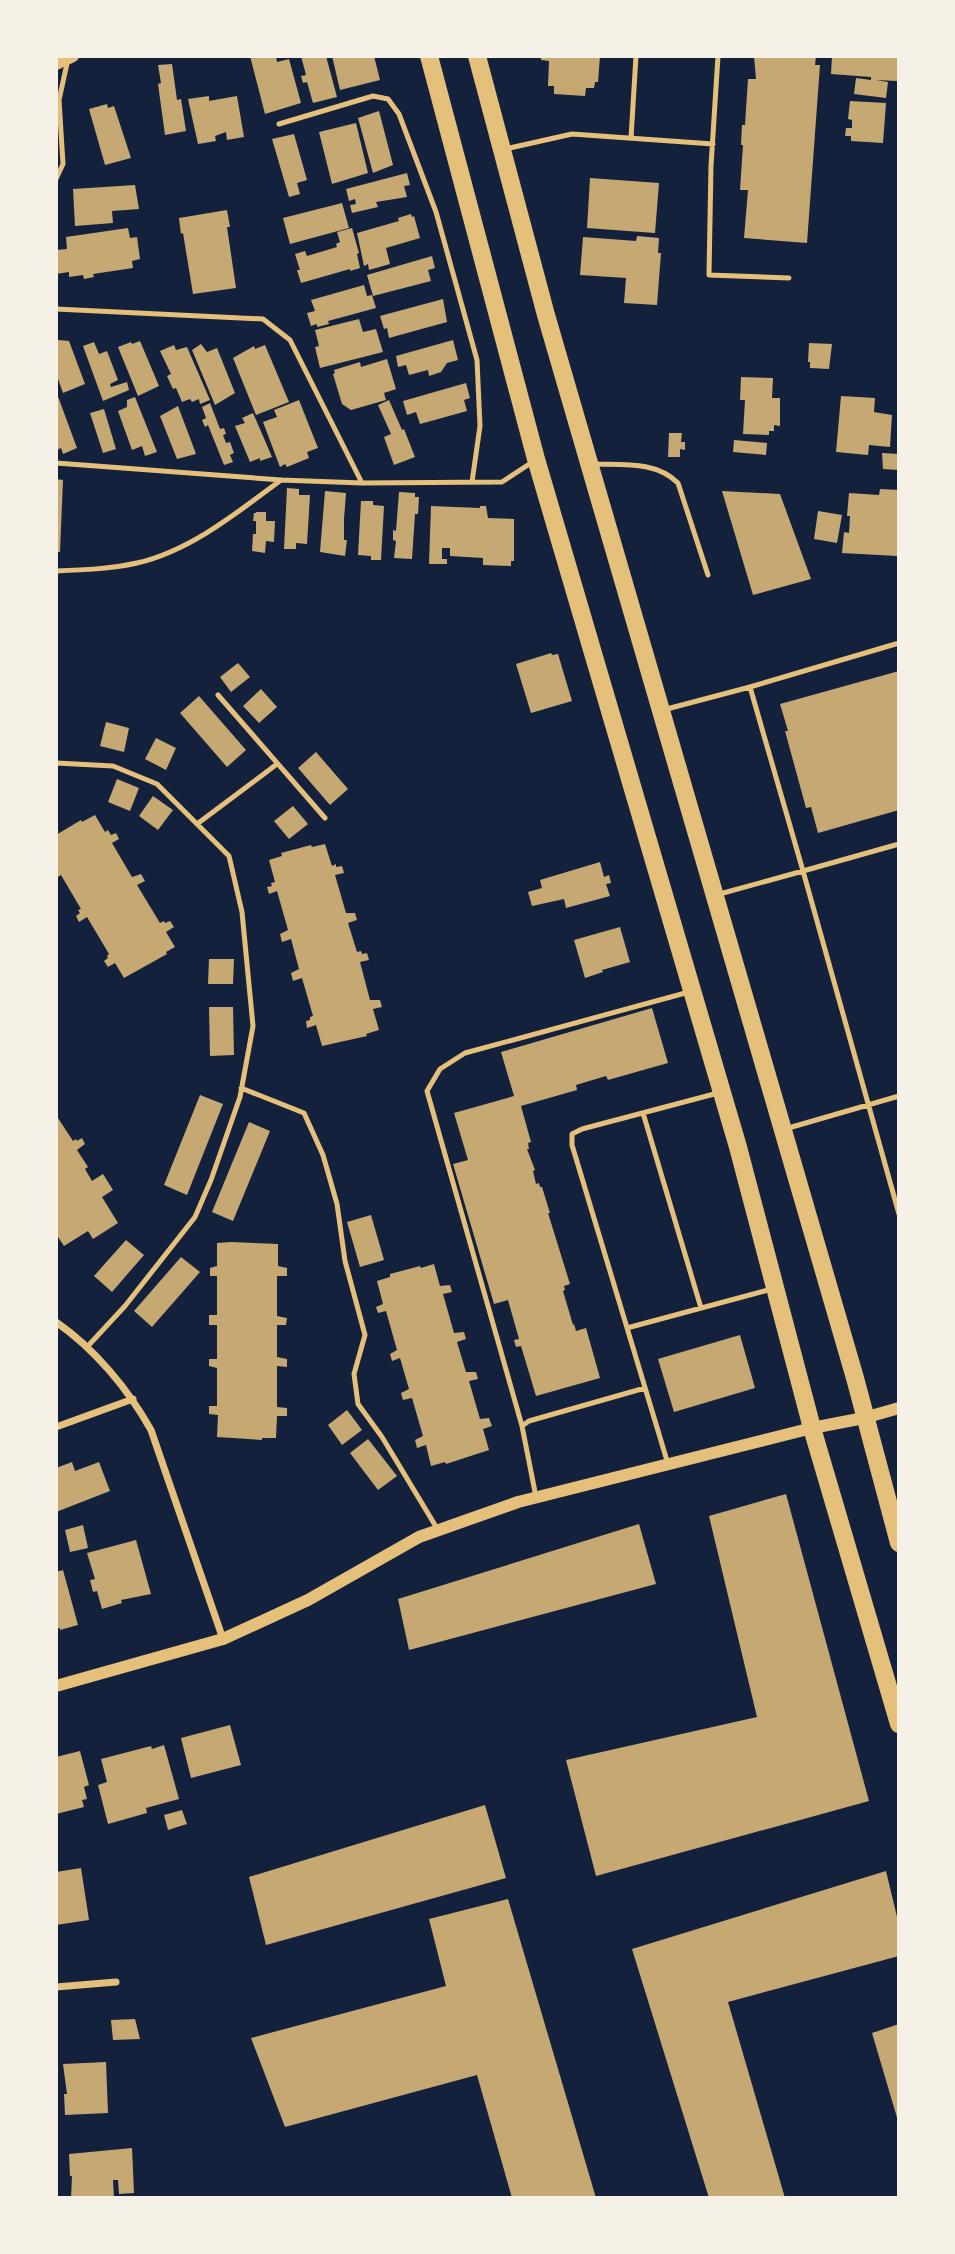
<svg xmlns="http://www.w3.org/2000/svg" width="955" height="2254" font-family="'Exo 2',sans-serif">
<rect width="100%" height="100%" fill="#14213d"/>
<path fill="#c6a872" d="M250,56H276L277,62L289,59L301,103L265,114Z
M301,56H326L337,97L313,103L307,82L303,83L301,76L306,75Z
M332,56H374L380,80L340,90Z
M541,56H600L598,82H595L594,88H586L585,96L554,94V86H548L549,61L541,60Z
M754,56H816L815,65H820L807,243L744,238L748,190H740L743,145H741L742,125H745L748,79H756Z
M832,56H899L897,81L876,80L888,82L886,98L854,94L856,78L871,80V77L831,74Z
M172,64L177,100L181,99L186,131L165,135L158,84L161,83L158,65Z
M209,96V101L237,96L244,137L227,140L226,132L215,136L216,141L198,144L188,99Z
M850,101L886,103L883,143L851,141V136H845L846,128H852V120L848,119Z
M107,104L108,108L114,106L131,158L105,165L89,109Z
M379,111L393,165L373,173L358,118Z
M356,123L368,173L332,184L319,132Z
M294,134L307,180L297,183L300,194L289,197L272,139Z
M407,173L410,185L404,186L407,197L376,202L378,207L352,213L350,205L356,204L355,199L349,201L346,189Z
M590,178L659,183L655,233L587,228Z
M135,185L139,209L112,211L113,223L75,226L73,189Z
M342,203L349,228L290,244L283,218Z
M227,210L230,227H227L236,288L193,294L183,233L181,234L179,218Z
M411,214L412,217L414,216L420,238L386,248L390,264L369,270L368,264L364,266L357,233L399,221L398,218Z
M128,228L130,238L137,237L140,259L132,261L133,268L93,274L94,277L84,279L83,275L69,277V272L56,274V250L67,249L66,237Z
M352,228L359,253L357,254L360,268L350,271V269L301,283L297,270H300L295,254L305,251L307,256L337,247L336,244L340,242L337,232Z
M637,236L659,238L658,253H661L657,305L624,303L626,278L580,275L583,237L636,241Z
M432,256L435,268L428,270L431,281L373,296L367,275Z
M364,285L367,296L372,295L376,308L328,321L329,324L317,327V324L311,326L307,313L315,311L311,300Z
M443,299L447,322L389,338L387,328L384,329L380,316Z
M359,319L363,332L376,329L383,352L320,368L315,347L319,346L315,330Z
M59,340L69,341L85,384L63,393L56,373V341Z
M453,340L458,360L447,363L441,372L429,376L428,370L409,375L406,365L398,367L396,356Z
M140,341L159,386L138,396L118,347L131,342L132,344Z
M94,342L99,354L107,351L118,380L110,384L111,387L127,382L129,390L103,401L83,346Z
M809,343L832,344L829,369L810,368V362H808Z
M201,344L207,352L217,348L235,393L215,405L192,350Z
M174,345L176,350L187,347L210,400L200,404L199,399L192,402L190,399L182,402L176,388L173,389L167,376L171,374L160,351Z
M265,345L289,402L256,415L233,358L254,346L255,349Z
M387,359L396,389L384,393L386,400L351,410L342,404L333,374L335,373L334,370L360,362L361,367Z
M741,377L773,378L772,398H780V426L774,425V431H769V435L743,434L745,400H740Z
M466,383L470,398L464,400L467,411L420,424L416,412L407,415L403,401Z
M56,391L77,448L63,454L61,448L57,450L56,447Z
M841,396L875,398L874,412L892,415L890,447L869,445L868,455L836,452Z
M135,397L157,452L145,456L142,446L132,450L118,411L127,407V400Z
M299,400L318,448L307,452L309,458L287,467L285,464L280,467L263,422L277,417L274,410Z
M389,400L402,430L404,429L415,457L394,465L384,437L391,434L378,405Z
M210,403L220,429L224,428L226,434L223,435L226,443L230,442L234,453L230,455L233,462L224,465L208,425L205,427L202,420L206,418L202,407Z
M178,406L196,454L177,459L160,416Z
M104,409L116,449L103,453L90,413Z
M253,413L272,457L260,461V458L250,462L235,426L245,423L242,418Z
M669,433H682L681,442H685V450L680,449V457H668Z
M734,440L767,443L766,455L733,452Z
M882,453L899,454V470L883,469Z
M56,479L63,480L60,552H56Z
M287,488L299,489V495H310L307,544L296,543V549H284Z
M880,489L899,490L897,556L842,553L844,532L849,533L850,516H847L849,493L879,495Z
M325,491L346,493L344,519V540H347L345,556L320,552Z
M722,491L780,494L811,579L753,595Z
M399,492L415,493V497H419L418,514H415L412,559L394,558L396,541L393,540V530L396,531Z
M361,501H373V505L384,506L381,560H371V556L358,555Z
M431,506L480,508V506H486L488,518L514,519V561H511V566L483,565V558L450,556V548H442V559H447V564H429Z
M818,511L842,515L837,543L814,539Z
M256,512H266V521H275L274,542L266,541L265,553L252,551L253,534H256V521H253L254,513H256Z
M551,653L552,655L558,654L572,701L531,713L516,664Z
M238,663L250,677L231,692L220,677Z
M899,671V810L818,833L811,807L806,808L785,731H788L780,704Z
M261,689L277,707L259,723L243,706Z
M199,696L246,750L227,767L180,713Z
M106,722L129,728L124,752L100,746Z
M156,738L176,748L166,770L145,759Z
M316,752L348,789L330,805L298,768Z
M117,779L139,788L130,811L108,802Z
M153,796L173,810L158,830L139,816Z
M293,806L308,824L289,839L274,821Z
M95,815L105,832L108,830L111,835L116,833L119,839L112,843L132,877L141,874L145,881L137,885L160,923L164,921L165,923L170,921L174,927L166,932L175,947L166,952L167,954L124,978L115,963L108,967L104,961L108,958L107,956L109,954L87,917L79,922L76,916L80,913L78,910L81,909L61,875L56,878V835L81,820L82,822Z
M325,844L332,866L336,864V867L342,866L344,873L335,875L346,913H355L357,920L348,923L357,952L361,951L362,954L367,953L369,960L360,962L370,1000H380L382,1007L373,1009L379,1030L366,1034L367,1036L322,1046L316,1025L307,1028L306,1021L310,1020V1017L313,1016L302,978L293,981L291,973L299,969L291,939L282,942L280,934L288,930L277,891L269,894L267,887L272,886L271,883L275,882L269,860L282,856L281,853L311,845L312,847Z
M600,862L604,877L609,875L611,883L606,884L610,896L566,908L564,899L532,906L528,892L542,888L540,880Z
M620,927L630,962L602,970L603,972L585,978L574,940Z
M209,959H234L233,984H208Z
M209,1007H233L234,1055L210,1056Z
M652,1008L668,1063L608,1080L606,1076L576,1085L577,1090L521,1106L531,1142L528,1143L529,1149H527L535,1170L533,1171L536,1184L539,1183L540,1187H542L550,1213H548L570,1284L564,1286L565,1290L563,1291L573,1325L574,1324L576,1331L586,1328L600,1378L536,1396L521,1346L516,1347L514,1340L519,1339L508,1300L494,1304L453,1164L468,1160L454,1113L514,1096L501,1052Z
M200,1095L223,1104L187,1195L164,1185Z
M56,1115L73,1141L76,1139L77,1141L82,1138L85,1144L77,1150L88,1167L85,1169L92,1181L103,1174L113,1190L102,1197L118,1223L93,1239L88,1231L64,1246L56,1234Z
M249,1122L270,1131L233,1221L212,1212Z
M371,1215L384,1260L360,1267L347,1222Z
M126,1240L144,1255L112,1292L94,1276Z
M231,1242L278,1244V1266L287,1268V1276H277V1316L287,1318L286,1325H277V1357L287,1359V1367L277,1366V1407L287,1408V1416H277L276,1438H262V1440L217,1437L218,1415L209,1414V1406H217V1368L209,1366V1359H217V1325H209V1315H217V1276H210V1268L217,1266V1243Z
M181,1257L200,1272L152,1327L134,1311Z
M434,1264L440,1286L450,1285L452,1292L443,1294L454,1333L464,1332L466,1339L457,1342L466,1372H476L478,1379L469,1381L480,1419L489,1418L492,1426L483,1429L489,1450L446,1464L445,1462L431,1466L426,1445L417,1448L415,1440L423,1436L412,1398L403,1400L401,1393L409,1389L400,1358L392,1361L390,1354L397,1350L386,1311L378,1313L376,1307L383,1304L377,1281L390,1277V1274L420,1266L421,1268Z
M740,1335L755,1388L674,1412L658,1359Z
M347,1410L362,1430L342,1445L328,1425Z
M368,1439L397,1476L378,1490L350,1453Z
M72,1462L75,1471L99,1462L110,1491L56,1512V1468Z
M786,1494L869,1801L596,1876L566,1760L757,1717L709,1516Z
M639,1524L656,1584L409,1650L398,1599Z
M83,1525L88,1548L70,1552L65,1530Z
M136,1540L151,1594L121,1600L122,1603L102,1609L97,1591L93,1592L90,1580L95,1579L87,1553Z
M63,1570L78,1625L60,1630V1628L56,1629V1572Z
M230,1725L241,1765L191,1778L181,1738Z
M164,1745L179,1799L146,1808L147,1813L108,1824L98,1785L107,1782L101,1759L151,1746L152,1749Z
M80,1751L89,1785L84,1787L87,1799L82,1800L84,1807L56,1814V1757Z
M485,1805L506,1878L266,1945L249,1877Z
M182,1810L187,1824L168,1830L164,1815Z
M81,1868L89,1920L56,1925V1872Z
M886,1871L899,1925V1956L728,2002L785,2198H709L632,1949Z
M508,1899L596,2198H512L477,2075L285,2127L251,2038L446,1986L429,1919Z
M135,2019L140,2039L113,2040L111,2020Z
M899,2024V2121H898L872,2033Z
M106,2062L108,2113L65,2115L64,2094H67L63,2064Z
M132,2148L134,2193L119,2194L118,2180H113L114,2198H71L72,2176H70L69,2154Z"/>
<g fill="none" stroke-linecap="round" stroke-linejoin="round">
<path stroke="#e5c07b" stroke-width="5" d="M718,56L711,166L709,275L789,278
M279,124L373,96L388,99L399,114L436,212L477,360L480,426L472,482
M631,138L636,56
M505,149L572,134L713,144
M56,179L63,164L59,100L68,59
M56,309L263,319L290,340L362,483
M56,463L281,480L362,483L502,482L534,461
M594,464C623,465 656,461 678,483L708,575
M56,571C83,570 110,569 137,563C190,551 238,512 281,480
M750,687L899,643
M218,695L325,818
M663,710L750,687L803,871L899,844
M56,763L113,766L157,784L229,856L242,912L253,1026L240,1097L211,1180L195,1217L125,1306L87,1347
M197,824L277,764
M716,895L803,871L899,1214
M241,1088L304,1113L323,1155L337,1204L345,1261L365,1335L354,1374L358,1404L382,1437L438,1530
M643,1113L701,1308
M785,1129L899,1096
M627,1328L772,1289
M522,1426L427,1091L440,1069L465,1053L689,992
M668,1464L572,1145V1134L582,1129L718,1093
M536,1497L522,1426L529,1421L645,1388"/>
<path stroke="#e5c07b" stroke-width="7" d="M56,1322C95,1349 128,1389 151,1430L223,1639
M56,1427L133,1399
M56,1987L116,1982"/>
<path stroke="#e5c07b" stroke-width="12" d="M56,64L73,56
M56,1686L223,1639L308,1600L419,1537L518,1502L812,1428L864,1418L899,1408"/>
<path stroke="#e5c07b" stroke-width="18" d="M429,56L536,459L738,1147L812,1428L899,1724
M477,56L546,315L855,1378L899,1543"/>
</g>
<rect width="955" height="2254" fill="none" stroke="#f6f1e7" stroke-width="116"/>
</svg>
